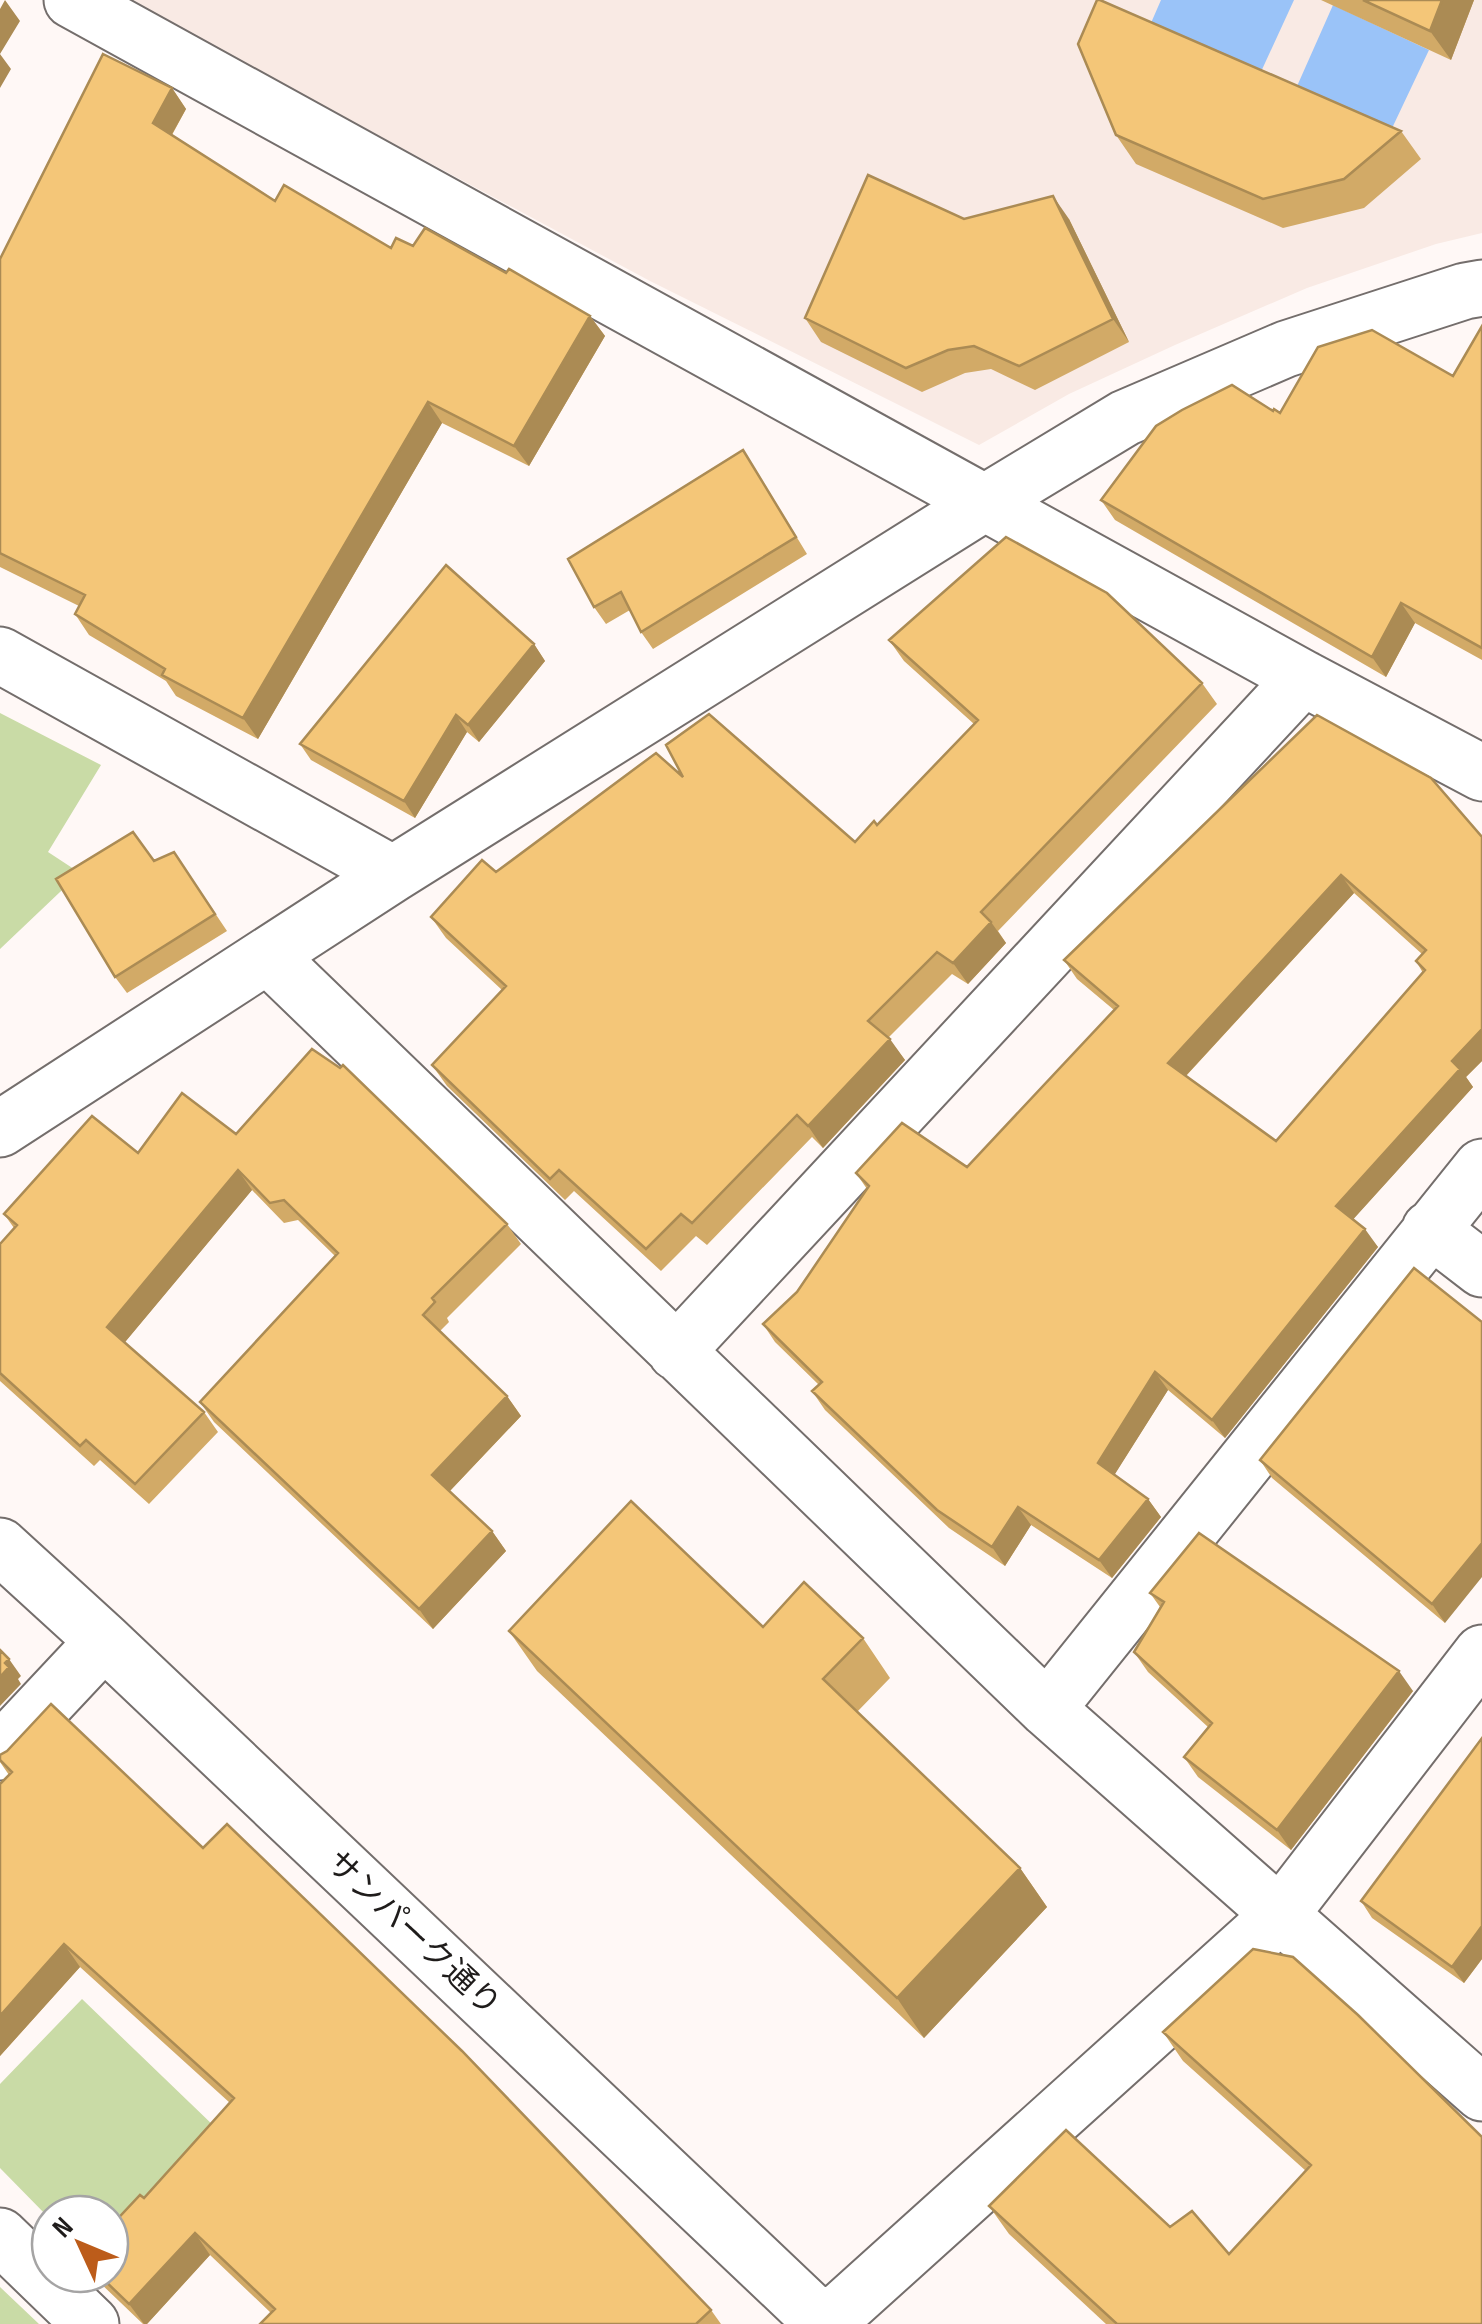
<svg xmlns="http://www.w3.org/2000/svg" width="1482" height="2324" font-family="'Sofia Sans Condensed','Noto Sans JP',sans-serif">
<rect width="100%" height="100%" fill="#fff8f6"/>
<path fill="#f9eae4" d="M126,0H1482V233L1436,244L1307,288L1175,345L1069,394L979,445L650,281Z"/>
<path fill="#c9dba6" d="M0,713L101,765L48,852L80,873L0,949Z
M82,1999L216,2128L110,2234V2214H50V2219L0,2168V2084Z
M0,2287L39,2324H0Z"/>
<path fill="#9ac3f8" d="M1161,0H1294L1254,87L1144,39Z
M1333,5L1429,50L1385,143L1290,102Z"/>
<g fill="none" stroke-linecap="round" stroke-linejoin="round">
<g stroke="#746e6c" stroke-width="59">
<path id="minor" d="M72,0L1303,678L1482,773
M0,655L393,874
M268,956L1047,1709L1482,2093
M0,1129L393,874L986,502L1125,418L1286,349L1465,291L1482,288
M1430,1229L1482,1269
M676,1352L1303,678
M0,1546L104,1641L824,2324
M1047,1709L1482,1167
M0,1752L104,1641
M0,2236L91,2324
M826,2324L1280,1915L1482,1653"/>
</g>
<use href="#minor" stroke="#fff" stroke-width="55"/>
</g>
<path fill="#d2aa67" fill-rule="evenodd" d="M1321,0H1474L1451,60Z
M172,88L186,109L172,135L275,201L391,248L413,246L506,273L590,316L605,336L529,466L442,423L258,739L176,696L166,681L89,635L75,614L79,606L0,567V259Z
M1401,131L1421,159L1364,208L1283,228L1136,164L1116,135Z
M1069,219L1129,342L1035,390L991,369L965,373L922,392L821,342L805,318Z
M1482,326V660L1415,623L1386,677L1115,520L1101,500L1273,411L1280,413L1453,376Z
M754,467L807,554L653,649L641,632L630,610L606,624L594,607Z
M889,640L1202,683L1217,704L998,931L1006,943L968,984L952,974L888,1038L905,1060L823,1148L812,1137L707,1245L696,1236L661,1271L574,1191L565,1200L447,1086L432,1065L502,990L446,938L431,917L496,872L683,777L855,842L877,825L974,724L904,661Z
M534,644L545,661L479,742L467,732L415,818L311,760L300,744Z
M1317,715L1482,837V1061L1466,1077L1473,1087L1353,1219L1378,1247L1225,1438L1168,1390L1114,1475L1148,1499L1161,1517L1112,1578L1031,1525L1005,1566L949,1528L825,1410L812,1391L819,1385L775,1342L763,1324L797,1292L867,1189L856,1173L967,1167L1114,1010L1077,979L1064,960ZM1354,893L1422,954L1416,961L1423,973L1276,1141L1186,1076Z
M174,852L227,931L127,993L115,977L154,861Z
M236,1134L507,1224L521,1244L447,1318L449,1322L440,1331L507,1396L521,1416L450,1491L492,1531L506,1551L433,1629L214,1422L200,1402L335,1256L298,1220L284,1223L252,1190L124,1343L204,1412L218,1432L149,1504L100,1460L94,1466L0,1381V1244L14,1228L4,1214L138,1153Z
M1414,1268L1445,1623L1272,1478L1260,1460Z
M1150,1593L1413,1691L1291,1850L1198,1777L1184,1757L1208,1727L1148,1672L1134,1652L1160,1607Z
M763,1627L863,1638L890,1678L857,1712L1020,1868L1047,1907L924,2038L537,1671L509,1631Z
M1482,1738V1959L1464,1983L1372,1918L1361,1901Z
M0,1755L203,1848L711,2310L721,2324H260L271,2313L210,2255L147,2324H143L97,2280L93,2274H110L144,2198L230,2103L80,1967L0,2056V1784L9,1775L0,1762Z
M1253,1949L1482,2324H1106L1009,2234L989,2206L1170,2227L1229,2254L1306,2171L1183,2061L1163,2032Z"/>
<path fill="#ab8b54" d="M5,0L20,21L0,54L11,69L0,88V9Z
M1442,0H1474L1451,60L1430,31Z
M172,88L186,109L167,143L153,123Z
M1053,196L1069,219L1129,342L1113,319Z
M590,316L605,336L529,466L514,446Z
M428,402L442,423L258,739L243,718Z
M1401,603L1415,623L1386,677L1372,657Z
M534,644L545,661L479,742L468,725Z
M456,715L467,732L415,818L404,801Z
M1341,875L1354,893L1181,1081L1168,1063Z
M991,922L1006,943L968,984L953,963Z
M1482,1029V1061L1466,1077L1473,1087L1349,1224L1336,1206L1452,1061Z
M890,1039L905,1060L823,1148L808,1126Z
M238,1170L252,1190L121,1347L107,1327Z
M1365,1229L1378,1247L1225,1438L1212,1420Z
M1155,1372L1168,1390L1110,1482L1098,1463Z
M507,1396L521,1416L446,1495L432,1475Z
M1148,1499L1161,1517L1112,1578L1099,1560Z
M1018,1507L1031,1525L1005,1566L992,1547Z
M492,1531L506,1551L433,1629L419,1609Z
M1482,1543V1577L1445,1623L1432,1604Z
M9,1659L21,1676L18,1679L21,1684L0,1706V1677L5,1663Z
M1399,1671L1413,1691L1291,1850L1277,1830Z
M1020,1868L1047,1907L924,2038L897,1998Z
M1482,1926V1959L1464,1983L1452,1967Z
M64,1944L80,1967L0,2056V2016Z
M195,2233L210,2255L147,2324H144L129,2304Z"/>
<path fill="#f4c678" stroke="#ab8b54" stroke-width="2.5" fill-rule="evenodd" d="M1097,0H1100L1401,131L1344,179L1263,199L1116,135L1078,44Z
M1363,0H1442L1430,31Z
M103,54L172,88L153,123L275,201L284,185L391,248L396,238L413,246L425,228L506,273L509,269L590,316L514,446L428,402L243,718L162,675L165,669L75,614L85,595L0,553V259Z
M868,175L964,219L1053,196L1113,319L1019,366L974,346L948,350L906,368L805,318Z
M1482,326V648L1401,603L1372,657L1101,500L1156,426L1182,410L1232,385L1273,411L1274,409L1280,413L1318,347L1372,330L1453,376Z
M743,450L796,537L641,632L621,592L594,607L568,559Z
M1006,537L1107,593L1202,683L981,912L991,922L953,963L937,952L868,1021L890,1039L808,1126L797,1115L692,1223L681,1214L646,1249L559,1170L550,1179L432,1065L506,986L431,917L482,860L496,872L656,753L683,777L666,745L709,714L855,842L874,821L877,825L978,720L889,640Z
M446,565L534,644L468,725L456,715L404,801L300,744Z
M1317,715L1431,778L1482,837V1029L1452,1061L1460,1069L1336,1206L1365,1229L1212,1420L1155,1372L1098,1463L1148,1499L1099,1560L1018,1507L992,1547L937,1510L812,1391L822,1382L763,1324L797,1292L869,1186L856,1173L902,1123L967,1167L1118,1006L1064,960ZM1341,875L1426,950L1416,961L1425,970L1276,1141L1168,1063Z
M133,832L154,861L174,852L215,914L115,977L56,879Z
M312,1049L340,1068L343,1065L507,1224L432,1298L435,1302L423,1315L507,1396L432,1475L492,1531L419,1609L200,1402L338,1253L284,1200L270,1203L238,1170L107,1327L204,1412L135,1484L86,1440L80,1446L0,1373V1244L17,1225L4,1214L92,1116L138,1153L182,1093L236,1134Z
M1414,1268L1482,1322V1543L1432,1604L1260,1460Z
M631,1501L763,1627L804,1582L863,1638L823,1679L1020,1868L897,1998L509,1631Z
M1199,1533L1399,1671L1277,1830L1184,1757L1212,1723L1134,1652L1164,1602L1150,1593Z
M0,1650L9,1659L5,1663L9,1667L0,1677Z
M51,1704L203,1848L227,1824L462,2051L711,2310L696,2324H260L275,2309L195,2233L129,2304L98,2274H110V2227L140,2195L144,2198L234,2098L64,1944L0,2016V1784L12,1772L0,1760V1755L7,1751Z
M1482,1738V1926L1452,1967L1361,1901Z
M1253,1949L1293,1957L1358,2015L1482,2137V2324H1117L989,2206L1066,2130L1170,2227L1192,2211L1229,2254L1311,2165L1163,2032Z"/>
<g text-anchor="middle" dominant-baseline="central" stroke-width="9" stroke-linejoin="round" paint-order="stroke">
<g font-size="32" fill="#1f1c1b" stroke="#fff">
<text transform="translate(413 1934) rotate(43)">サンパーク通り</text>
</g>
</g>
<g transform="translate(80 2244) rotate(314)"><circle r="48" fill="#ffffff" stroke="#a5a4a4" stroke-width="2.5"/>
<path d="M0-8L18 38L0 25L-18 38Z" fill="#bc5c1a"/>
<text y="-15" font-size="28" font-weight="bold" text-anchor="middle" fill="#1f1c1b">N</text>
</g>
</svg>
